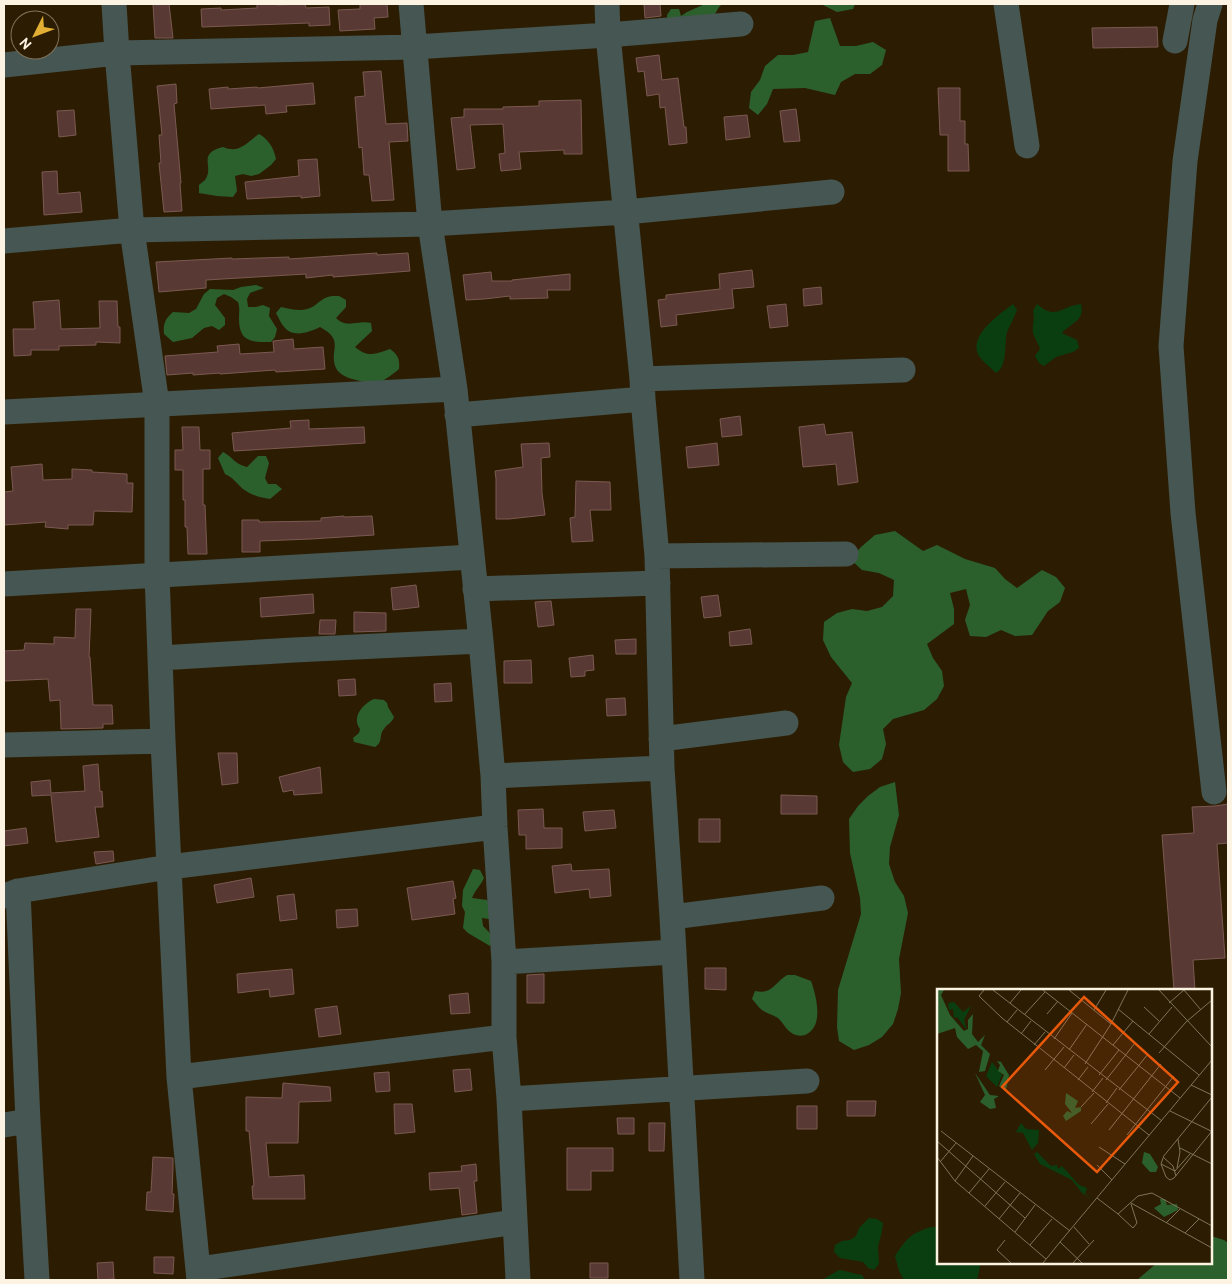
<svg xmlns="http://www.w3.org/2000/svg" width="1232" height="1284" font-family="Overpass,sans-serif">
<rect width="100%" height="100%" fill="#2c1d02"/>
<path fill="#0a3e10" d="M1013,304L1017,310C1014,318 1010,325 1007,332C1004,344 1008,366 996,373C990,367 983,362 979,356C967,336 1000,314 1013,304Z
M1037,304C1056,321 1061,306 1081,304C1085,321 1072,322 1062,333L1077,340L1079,348L1073,352L1056,357L1044,366L1039,363L1035,356L1040,349C1038,343 1035,339 1033,333C1032,325 1035,320 1033,311Z
M869,1218L877,1219L883,1223L882,1231L878,1247L879,1264L874,1270L868,1268L863,1262L840,1258L834,1252L835,1245L842,1241L850,1240L856,1236L859,1228Z
M931,1227H938V1263H980V1267L977,1280H904L899,1271L895,1256C906,1239 911,1233 931,1227Z
M839,1270C847,1271 854,1274 862,1275L865,1280H822Z"/>
<path fill="#2b602d" d="M705,4H722L719,7L711,21L667,23V15L671,9H679L681,16L687,12Z
M824,4H855L853,9L837,12L823,5Z
M830,18L840,46H856L873,42L886,50L882,65L870,74H855L841,82L835,95L805,88L773,89L767,104L758,115L749,108L751,92L760,80L765,66L778,55H793L808,52L815,21Z
M259,134C268,139 274,148 276,159L271,165L259,174L251,176L243,174L235,176L237,191L233,197L217,196L199,193V185C200,184 204,181 205,180C215,166 196,154 223,147C239,154 246,143 259,134Z
M256,285L264,288L250,293L247,299L248,307H256L263,305L270,308L269,316L277,329L275,337L271,342C251,342 239,342 239,318C239,312 240,308 238,302L231,297L224,294L217,298L215,305L225,318V325L219,330L212,326L204,328L192,338L173,342L164,334C163,324 165,319 173,312L189,313L196,309L204,294L210,289L233,290L241,287Z
M332,296H339L346,300V307L336,318C347,329 357,320 371,323L372,331L355,347C368,358 375,354 390,349C398,355 400,359 399,369C394,373 386,380 379,382C367,383 342,380 336,368C328,350 346,341 320,327C310,332 294,338 285,328C281,324 279,318 276,313L281,307C291,309 304,313 314,306C321,301 322,298 332,296Z
M223,452C234,458 233,463 247,467L258,456H266L269,463L265,478L268,484H276L282,489L270,499C261,498 251,495 243,489C236,483 235,479 225,474L218,458Z
M895,531L923,551L937,545L965,559L995,568L1005,579L1017,588L1042,570L1056,577L1065,588L1060,602L1048,611L1032,635L1015,636L1001,630L986,637L970,636L965,620L970,605L966,589L950,593L954,609V624L927,644L933,658L942,671L944,686L937,699L924,710L893,719L883,729L886,744L882,759L870,769L853,772L843,762L839,745L846,697L852,683L831,657L823,640L824,622L837,613L852,609L867,611L882,607L893,596L894,580L879,573L862,570L850,559L861,547L875,535Z
M374,699L384,700L387,703L388,707L394,717C392,723 387,724 384,729C378,736 384,741 375,747L354,742L353,738L359,733L360,729C351,717 363,704 374,699Z
M895,782L899,815L890,847L889,864L895,882L904,896L908,913L899,959L901,993L898,1009L893,1024L882,1037L869,1045L854,1050L839,1041L837,1027L838,990L861,914L860,898L850,853L849,819L858,806L868,796L880,787Z
M473,869L480,870L484,878C481,885 475,890 472,898L487,900L491,907L489,919L482,918L483,926L489,932L492,939L490,946L468,933L463,928L465,912L462,906L463,890Z
M787,975H795L811,981C816,995 824,1025 807,1034C804,1036 799,1036 796,1035C788,1033 784,1024 779,1019C775,1015 767,1014 762,1010C758,1007 755,1002 752,999L755,991C772,995 774,983 787,975Z
M1211,1236L1224,1240L1228,1243V1280H1137L1157,1263H1211Z"/>
<path fill="#593933" stroke="#7b5952" d="M153,4H169L173,38H155Z
M257,4H277V5L305,4L306,8L329,7L330,25L309,26V23L202,27L201,9L221,8V10L257,8Z
M360,4H387L388,17L374,18L375,29L340,31L338,10L360,9Z
M644,4H660L661,16L645,18Z
M1157,27L1158,47L1093,48L1092,28Z
M659,55L662,80L678,78L684,127H686L687,143L669,145L665,107L660,108L659,94L647,96L644,71L638,72L636,58Z
M381,71L386,124L407,123L408,141L389,142L394,200L372,201L369,175H364L362,147L359,148L355,97L365,96L363,72Z
M313,83L315,104L286,106L287,112L266,114L265,105L211,109L209,89L228,87V89L257,87L258,88Z
M176,84L177,103L174,104L181,183H180L182,211L164,212L159,163H161L159,135H162L157,86Z
M938,88H960V121H965V144H968L969,171H948V135H940Z
M581,100L582,154H564V150L519,152L521,169L501,171L499,154L505,153L503,124L470,125L475,168L457,170L451,118L464,117V109H503V107L539,106V101Z
M796,109L800,141L784,142L780,111Z
M74,110L76,135L59,137L57,111Z
M747,115L750,137L726,140L724,117Z
M317,159L320,196L301,198V196L247,199L245,182L299,176L298,160Z
M57,171L58,194L80,192L82,212L44,215L42,172Z
M377,253V255L408,253L410,271L333,277V275L306,278V274L206,280V288L159,292L156,262L232,258V259L289,257V259Z
M752,270L754,287L732,289L734,308L676,315L677,325L661,327L658,300L666,299V295L720,289L719,274Z
M491,272L492,281H512V280L570,274V290H547L548,298L510,299V296L484,299L466,300L463,275Z
M821,287L822,304L804,306L803,289Z
M59,300L61,329L100,328L99,301H117L118,327H120V343L96,342V345L59,346V350H31V355L14,356L13,329H35L33,302Z
M786,304L788,326L770,328L767,306Z
M293,339L294,349L323,347L325,369L276,372L275,370L220,374V373L193,375V373L167,375L165,356L218,352L217,346L239,344L240,354L274,352L273,341Z
M740,416L742,435L722,437L720,419Z
M309,420V429L364,427L365,443L234,451L232,433L291,428L290,421Z
M824,424L826,435L852,432L858,482L838,485L836,464L803,467L799,427Z
M182,427H199L200,450H210V469H203V505H205L207,554H188L187,527H185V500H183V470H175V450H183Z
M549,443L550,457L541,458L542,493L545,515L509,519H496V479L495,471L523,467L521,444Z
M717,443L719,465L688,468L686,447Z
M42,464L43,480L72,479V469L92,470V472L127,474V483H133L132,512L94,511L93,525H68V529L45,527L46,522L4,525V492L13,491L11,467Z
M576,481L610,482L611,510H590L593,541L572,542L570,518L575,517Z
M344,516V517L372,516L374,535L311,539L260,541V552H242V520H259V522L321,521V518Z
M416,585L419,607L393,610L391,588Z
M313,594L314,613L261,617L260,598Z
M718,595L721,616L704,618L701,597Z
M551,601L554,625L538,627L535,602Z
M76,609H91L89,657H90L93,705H112L113,724H103V728L61,729L60,700L50,701L48,679L4,681V651L24,650L25,643L54,644V637L75,638Z
M354,612L386,613V631L354,632Z
M320,620H336L335,634H319Z
M750,629L752,644L730,646L729,632Z
M636,639V654H616L615,640Z
M593,655L594,670L585,671V676L571,677L569,658Z
M531,660L532,683H504V661Z
M355,679L356,695L339,696L338,680Z
M451,683L452,701L435,702L434,684Z
M625,698L626,715L607,716L606,699Z
M218,753H237L238,783L222,785Z
M98,764L100,792L102,791L103,807H95L99,837L56,842L51,795L32,796L31,782L50,780L51,793L85,791L83,766Z
M320,767L322,793L294,795L293,790L283,792L279,777Z
M781,795L817,796V814H781Z
M1228,804V843L1217,844L1225,958L1193,960L1195,990H1174L1162,835L1194,833L1192,807L1215,806Z
M543,809L544,828H562V848L526,849V835H519L518,810Z
M614,810L616,828L585,831L583,812Z
M699,819H720V842H699Z
M26,828L28,843L4,846V831Z
M113,851L114,861L96,864L94,852Z
M571,864L572,871L609,869L611,896L590,898L589,889L555,893L552,866Z
M251,878L254,897L217,903L214,885Z
M453,881L456,898L453,899L455,914L412,920L407,888Z
M294,894L297,919L280,921L277,896Z
M357,909L358,926L337,928L336,910Z
M705,968H726V990L705,989Z
M292,969L294,994L270,997L269,989L238,993L237,974Z
M544,974V1003H527V975Z
M468,993L470,1013L451,1014L449,995Z
M337,1006L341,1034L319,1037L315,1009Z
M470,1069L472,1090L455,1092L453,1070Z
M389,1072L390,1091L376,1092L374,1073Z
M283,1083L330,1087L331,1101L299,1102L298,1143H266L269,1177L304,1175L305,1199H253L252,1186H254L249,1131H246V1097L282,1098Z
M847,1101H876L875,1116H847Z
M394,1104H412L415,1132L395,1134Z
M797,1106H817V1129H797Z
M617,1118H634V1134H618Z
M649,1123H665L664,1151H649Z
M567,1148H613V1171H591V1190H567Z
M153,1157L173,1158V1167L172,1194H174L173,1212L146,1210L147,1192H151Z
M476,1164L477,1181H474L477,1213L462,1215L459,1188L430,1190L429,1173L462,1171L461,1166Z
M154,1257H174L173,1274L154,1273Z
M113,1262L114,1279L98,1280L97,1263Z
M590,1263H608V1278H590Z"/>
<g fill="none" stroke-linecap="round" stroke-linejoin="round">
<path stroke="#465652" stroke-width="25" d="M114,4L117,53L132,230L157,404V574L163,741L179,1077L199,1280
M411,4L430,224L455,389L481,641L493,776L495,827L504,962V1037L509,1099L518,1280
M607,4L608,35L642,379L643,399L657,556L662,768L672,917L692,1280
M1006,4L1027,146
M1210,4L1205,20L1185,161L1171,346L1183,513L1214,792
M1175,41L1182,4
M4,65L117,53L415,47L608,35L741,24
M4,241L132,230L430,224L626,212L832,192
M642,379L903,370
M4,412L455,389
M457,415L643,399
M657,556L846,554
M4,584L472,557
M475,589L658,583
M160,658L294,650L481,641
M661,739L786,723
M4,745L163,741
M493,776L662,768
M18,891L28,1121L37,1280
M4,896L18,891L169,867L495,827
M672,917L822,898
M504,962L674,952
M179,1077L504,1037
M509,1099L807,1081
M4,1125L28,1121
M199,1269L515,1222"/>
</g>
<g transform="translate(937 989)">
<rect width="275" height="275" fill="#2c1d02"/>
<path d="M17,13L26,23L34,17L27,31L30,41L20,28L17,29L16,20L12,21L11,14ZM55,73L65,86L60,98L49,87ZM84,134L89,140L102,141L101,154L95,161L86,144L79,143ZM100,163L114,177L120,176L121,180L125,177L142,196L150,199L148,205L156,211L145,204L135,191L103,175L97,165Z" fill="#0a3e10"/>
<path d="M0,1H7L4,6L13,26L27,42L31,40V31L36,25L35,45L41,53L48,46L44,56L53,65L48,82L42,83L46,62L39,56L31,60L20,48L18,39L0,45ZM60,72L64,73L72,86L69,101L62,97L67,86L61,82L63,76ZM38,84L53,106L62,107L57,110L59,119L53,120L43,113L48,106ZM129,104L141,112L138,119L144,118V122L129,132L126,127L130,122L135,124L128,115ZM207,163L213,165L221,178L219,183H213L205,174ZM223,210H228L230,216L240,215L241,221L227,228L217,219L224,215Z" fill="#2b602d"/>
<path fill="none" stroke="#80735c" stroke-width="1" d="M47,1L42,7L65,29L212,146M56,1L225,132M106,1L243,109M132,1L174,35M222,1L275,58M247,1L264,21M73,14L84,1M232,14L247,1M207,18L222,32M181,20L262,86M157,21L169,1M110,25L121,12M87,26L108,3M70,33L80,21M84,45L94,32M212,45L235,18M117,50L135,24M97,56L108,43M176,56L196,32M132,61L150,35M222,64L249,33L275,11M148,75L174,35L191,1M127,79L137,66M108,81L127,58M162,86L182,61M141,91L151,78M169,91L198,54M254,96L275,106M182,101L211,65M155,103L166,89M169,114L180,99M144,118L157,104M233,122L274,142M154,135L171,115M172,141L224,75M4,142L133,242M190,146L237,87M0,152L88,229M162,158L188,175M243,159L275,175M0,168L18,192L109,270M226,169L224,175L238,182L253,165M3,173L19,154M224,175L229,188L233,191L237,189L275,142M160,176L175,191M240,179L243,163L241,150M239,187L236,177L226,168L275,108M18,192L36,167M32,204L52,180M160,209L181,225L201,207L215,204L275,237M194,214L275,259M48,217L68,193M181,225L196,239L200,234L194,215M62,230L83,204M229,234L243,220M137,238L152,255M78,243L98,216M248,244L262,230M68,251L60,261L74,274M123,253L145,274M123,253L275,71M93,256L115,230M106,274L123,253M136,274L157,251"/>
<path fill="#e8590c" fill-opacity="0.15" stroke="#e8590c" stroke-width="2.5" d="M147,8L241,93L160,183L65,98Z"/>
<rect width="275" height="275" fill="none" stroke="#fdf3e3" stroke-width="2.5"/>
</g>
<rect width="1232" height="1284" fill="none" stroke="#fdf3e3" stroke-width="10"/>
<g transform="translate(35 35) rotate(228)"><circle r="24" fill="#2c1d02" stroke="#80735c"/>
<path d="M0-4L9 19L0 12L-9 19Z" fill="#e2ae34"/>
<text y="-8" font-size="14" font-weight="bold" text-anchor="middle" fill="#fdf3e3">N</text>
</g>
</svg>
